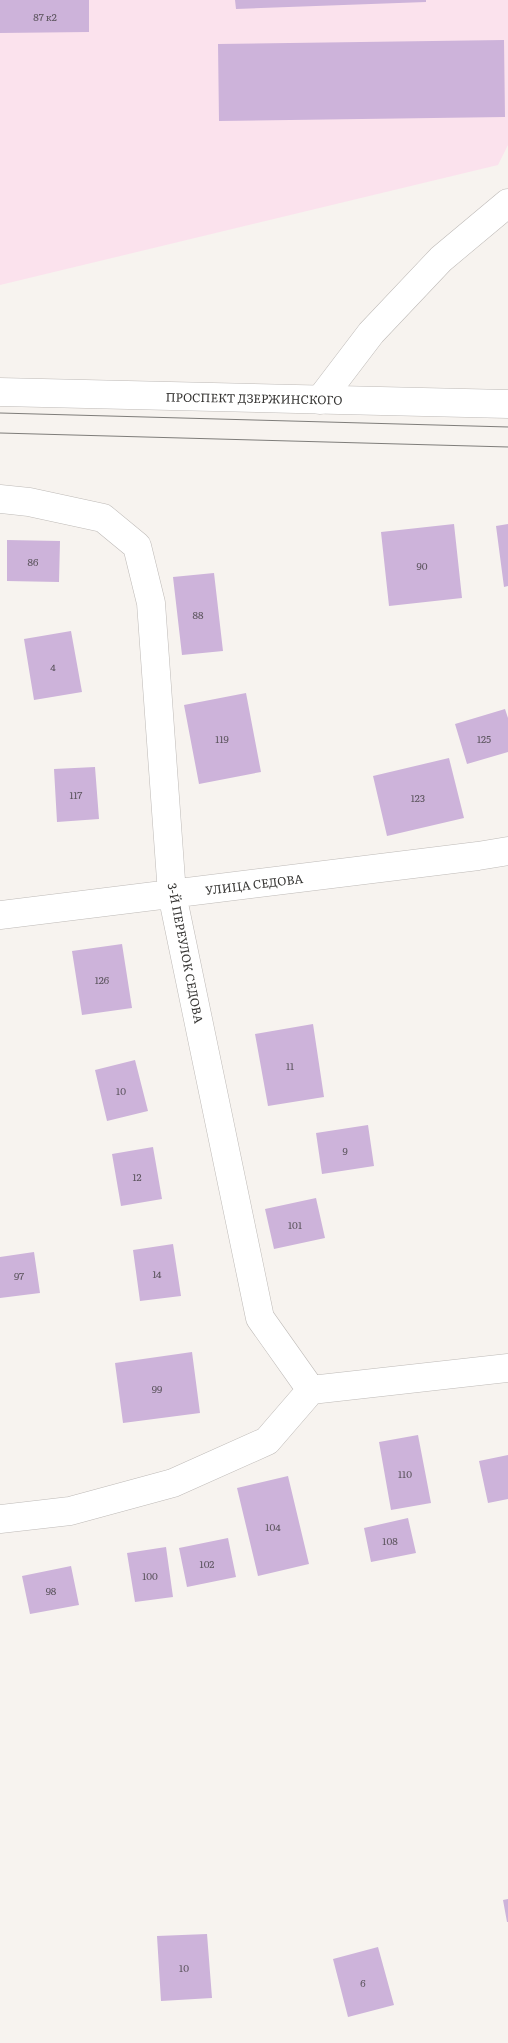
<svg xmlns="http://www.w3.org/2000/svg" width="508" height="2043" font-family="Literata,serif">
<rect width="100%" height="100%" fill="#f7f3ef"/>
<path fill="#fbe2ed" d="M0,0H508V145L498,165L0,285Z"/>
<path fill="#cdb3da" d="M0,0H89V32L0,33Z
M235,0H426V2L236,9Z
M504,40L505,117L219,121L218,44Z
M454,524L462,598L389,606L381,532Z
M508,524V586L504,587L496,526Z
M7,540L60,541L59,582L7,581Z
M214,573L223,651L182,655L173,577Z
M71,631L82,692L34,700L24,639Z
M246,693L261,772L199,784L184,705Z
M505,709L508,718V752L467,764L455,724Z
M449,758L464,818L387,836L373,776Z
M95,767L99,819L57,822L54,769Z
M122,944L132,1008L82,1015L72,951Z
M313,1024L324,1097L268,1106L255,1034Z
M135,1060L148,1111L107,1121L95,1070Z
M368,1125L374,1166L322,1174L316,1133Z
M153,1147L162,1199L121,1206L112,1154Z
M316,1198L325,1238L274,1249L265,1209Z
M173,1244L181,1296L140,1301L133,1250Z
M34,1252L40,1293L0,1298V1257Z
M192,1352L200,1413L123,1423L115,1363Z
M418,1435L431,1503L391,1510L379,1442Z
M508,1455V1499L488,1503L479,1461Z
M288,1476L309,1564L258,1576L237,1488Z
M408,1518L416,1553L371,1562L364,1528Z
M228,1538L236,1577L187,1587L179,1548Z
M166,1547L173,1597L135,1602L127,1553Z
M71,1566L79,1605L30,1614L22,1576Z
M508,1899V1922H507L503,1900Z
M207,1934L212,1998L161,2001L157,1936Z
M378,1947L394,2005L348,2017L333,1959Z"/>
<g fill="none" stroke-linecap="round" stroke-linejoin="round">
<g stroke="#bebab7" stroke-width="29">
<path id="minor" d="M320,400L371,333L441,259L508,203
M0,499L29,502L103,518L137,546L151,603L172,894L260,1318L311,1390L267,1441L173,1483L70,1511L0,1519
M0,915L478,856L508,851
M311,1390L508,1368"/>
</g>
<g stroke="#bebab7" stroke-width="29">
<path id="secondary" d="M0,392L508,404"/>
</g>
<use href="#minor" stroke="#fff" stroke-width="28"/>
<use href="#secondary" stroke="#fff" stroke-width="28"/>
<path stroke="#7f7d7a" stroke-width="1" d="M0,413L508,427
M0,433L508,447"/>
</g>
<g text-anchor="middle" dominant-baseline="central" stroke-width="4.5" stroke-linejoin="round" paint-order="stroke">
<g font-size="10" fill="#5c555e">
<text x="45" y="16">87 к2</text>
<text x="33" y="561">86</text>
<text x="422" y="565">90</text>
<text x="198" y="614">88</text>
<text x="53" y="666">4</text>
<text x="222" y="738">119</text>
<text x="484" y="738">125</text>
<text x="76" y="794">117</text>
<text x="418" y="797">123</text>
<text x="102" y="979">126</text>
<text x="290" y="1065">11</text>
<text x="121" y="1090">10</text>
<text x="345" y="1150">9</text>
<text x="137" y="1176">12</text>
<text x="295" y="1224">101</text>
<text x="157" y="1273">14</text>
<text x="19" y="1275">97</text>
<text x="157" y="1388">99</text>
<text x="405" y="1473">110</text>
<text x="273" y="1526">104</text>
<text x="390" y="1540">108</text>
<text x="207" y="1563">102</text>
<text x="150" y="1575">100</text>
<text x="51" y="1590">98</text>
<text x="184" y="1967">10</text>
<text x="363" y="1982">6</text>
</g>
<g font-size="12" fill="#373634" stroke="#fff">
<text transform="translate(254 398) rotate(1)">ПРОСПЕКТ ДЗЕРЖИНСКОГО</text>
<text transform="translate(254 884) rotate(-7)">УЛИЦА СЕДОВА</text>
<text transform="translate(186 953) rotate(79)">3-Й ПЕРЕУЛОК СЕДОВА</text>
</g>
</g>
</svg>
